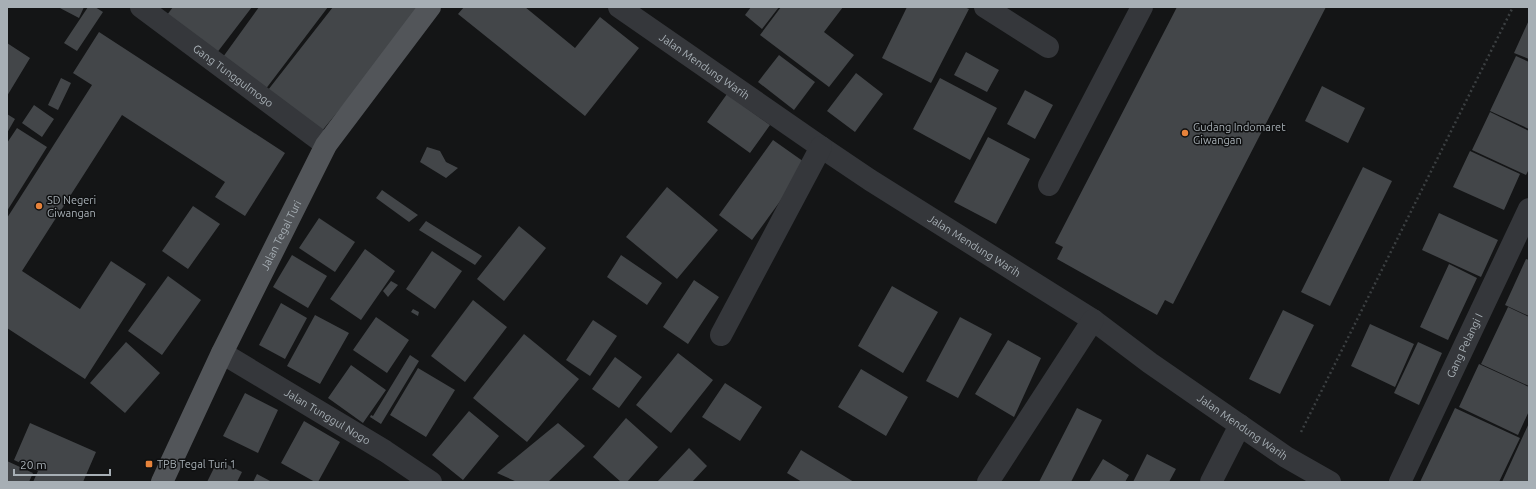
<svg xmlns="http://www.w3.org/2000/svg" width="1536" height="489" font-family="Ubuntu,sans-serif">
<rect width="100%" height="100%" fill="#141516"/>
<path fill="#434649" d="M58,7H84L79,18Z
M88,7H95L103,12L77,51L64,43Z
M173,7H252L216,54L167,15Z
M259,7H328L265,90L223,57Z
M333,7H424L321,132L268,90Z
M464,7H525L575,48L600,17L639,48L585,116L458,14Z
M751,7H779L762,29L745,15Z
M781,7H843L824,32L854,55L829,87L760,35Z
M907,7H964L969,9L931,83L882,58Z
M1177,7H1326L1173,304L1165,300L1157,315L1057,259L1063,247L1055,243Z
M1529,20V59L1514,53Z
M99,32L285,153L245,216L215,197L225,182L122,115L22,271L80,309L111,261L146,284L85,379L7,328V218L92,85L73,73Z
M7,43L30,58L7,96Z
M966,52L999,70L987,92L954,75Z
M779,55L815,82L794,110L758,82Z
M1516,56L1529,62V129L1490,111Z
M856,73L883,94L855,132L827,111Z
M61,78L71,83L58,110L48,105Z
M940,78L997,108L970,160L913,129Z
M1322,86L1365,108L1348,143L1305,121Z
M1025,90L1053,105L1035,139L1007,124Z
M727,94L770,125L750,153L707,122Z
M34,105L54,119L42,137L22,123Z
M1490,112L1529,131V169L1526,175L1472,150Z
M7,114L15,119L7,133Z
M17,128L47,147L7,211V143Z
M988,137L1030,159L996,224L954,202Z
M773,140L807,164L752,240L719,215Z
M427,147L440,151L446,162L458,168L446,178L420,162Z
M1470,151L1520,174L1504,210L1453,187Z
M1363,167L1392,181L1330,306L1301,292Z
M667,187L718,230L677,279L626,237Z
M382,190L418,215L409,222L376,198Z
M193,206L220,224L188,269L162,251Z
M1439,213L1498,240L1481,277L1422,250Z
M319,218L355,242L335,272L299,248Z
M426,221L482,256L475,265L419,230Z
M519,226L546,248L504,301L477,279Z
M365,249L395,271L361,320L330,299Z
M432,251L462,271L435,309L406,289Z
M292,255L327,276L308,308L273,287Z
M621,255L662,283L647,305L607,277Z
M1526,259L1529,260V316L1505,305Z
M1449,264L1477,278L1448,340L1420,327Z
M168,276L201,300L162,355L128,331Z
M694,280L719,297L688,344L663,327Z
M391,281L398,285L388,297L383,291Z
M892,286L938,312L903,373L858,346Z
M473,300L507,327L465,382L431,356Z
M281,303L307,318L285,359L259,345Z
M1508,307L1529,317V386L1481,364Z
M413,309L419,312L418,316L411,312Z
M1283,310L1314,325L1280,394L1249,379Z
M315,315L349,333L320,384L287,366Z
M376,317L409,340L387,373L353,350Z
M960,317L992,334L958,398L926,381Z
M593,320L617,336L590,376L566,360Z
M1370,324L1414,344L1395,387L1351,366Z
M524,334L579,379L527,442L473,398Z
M1008,340L1041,358L1014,417L975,394Z
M126,342L160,373L125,413L90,383Z
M1418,342L1442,353L1419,405L1394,393Z
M678,353L713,380L671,433L636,405Z
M410,355L419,361L381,424L370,417L371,415L373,416Z
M615,357L642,377L619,408L592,389Z
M1479,364L1529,387V411L1518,435L1459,407Z
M351,365L386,390L363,423L328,398Z
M418,368L455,390L426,437L390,415Z
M861,369L908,397L886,436L838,407Z
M725,383L762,407L740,441L702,417Z
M245,393L278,410L258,453L223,436Z
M1077,408L1102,420L1071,482H1039Z
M1455,408L1520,438L1499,482H1420Z
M469,411L499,436L463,480L432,455Z
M626,418L658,447L627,482H621L593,457Z
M304,421L340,442L318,482H315L281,463Z
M30,423L96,452L83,482H33L38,471L14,460Z
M558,423L585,446L548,482H517L497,473Z
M1529,423V482H1502Z
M689,448L707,466L692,482H657Z
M801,450L854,482H802L787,473Z
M1147,454L1176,469L1169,482H1133Z
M1103,459L1129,475L1125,482H1089Z
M218,460L242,472L237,482H207Z
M7,461L33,473L29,482H7Z
M257,474L272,482H253Z"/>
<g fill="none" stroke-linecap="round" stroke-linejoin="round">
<path stroke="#3b3f41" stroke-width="2.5" stroke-dasharray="2 3" stroke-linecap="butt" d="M1301,432L1513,7"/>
<g stroke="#35373b" stroke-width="22">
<path id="s1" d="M141,7L326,145"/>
<path id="s2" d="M619,7L821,147L870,180L1093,320L1150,363L1286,457L1330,482"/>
<path d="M985,7L1048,47"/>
<path d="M1049,185L1142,7"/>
<path d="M721,335L821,147"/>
<path id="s3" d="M222,353L385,451L431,482"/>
<path d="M988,482L1093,320"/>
<path d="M1211,482L1240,425"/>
<path id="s4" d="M1400,482L1529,209"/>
</g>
<path stroke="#525559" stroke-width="22" id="s5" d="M162,482L222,353L326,145L430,7"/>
</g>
<g fill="#e7833b" stroke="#0f1011" stroke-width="1.5">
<circle cx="1185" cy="133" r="4"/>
<circle cx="39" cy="206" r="4"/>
<rect x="145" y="460" width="8" height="8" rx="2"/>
</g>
<g text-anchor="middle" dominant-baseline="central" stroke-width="3" stroke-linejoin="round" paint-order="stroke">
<g font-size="11" fill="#a7afb5" stroke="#0f1011">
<text stroke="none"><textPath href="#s2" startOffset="104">Jalan Mendung Warih</textPath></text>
<text stroke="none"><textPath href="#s1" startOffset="115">Gang Tunggulmogo</textPath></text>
<text stroke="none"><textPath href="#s5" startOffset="274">Jalan Tegal Turi</textPath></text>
<text stroke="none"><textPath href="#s2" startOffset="428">Jalan Mendung Warih</textPath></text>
<text stroke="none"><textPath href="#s4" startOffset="151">Gang Pelangi I</textPath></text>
<text stroke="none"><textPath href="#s3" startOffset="123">Jalan Tunggul Nogo</textPath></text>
<text stroke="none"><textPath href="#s2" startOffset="752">Jalan Mendung Warih</textPath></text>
</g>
<g font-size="11" fill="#a7afb5" stroke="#0f1011" text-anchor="start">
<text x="1193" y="127">Gudang Indomaret<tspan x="1193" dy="13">Giwangan</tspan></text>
<text x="47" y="200">SD Negeri<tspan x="47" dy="13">Giwangan</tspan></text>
<text x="157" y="464">TPB Tegal Turi 1</text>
</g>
</g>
<rect width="1536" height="489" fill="none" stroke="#a7afb5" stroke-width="16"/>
<path d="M14 469v6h96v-6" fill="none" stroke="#a7afb5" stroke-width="2"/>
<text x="20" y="469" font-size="12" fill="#a7afb5" stroke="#0f1011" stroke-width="3" paint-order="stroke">20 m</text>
</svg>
